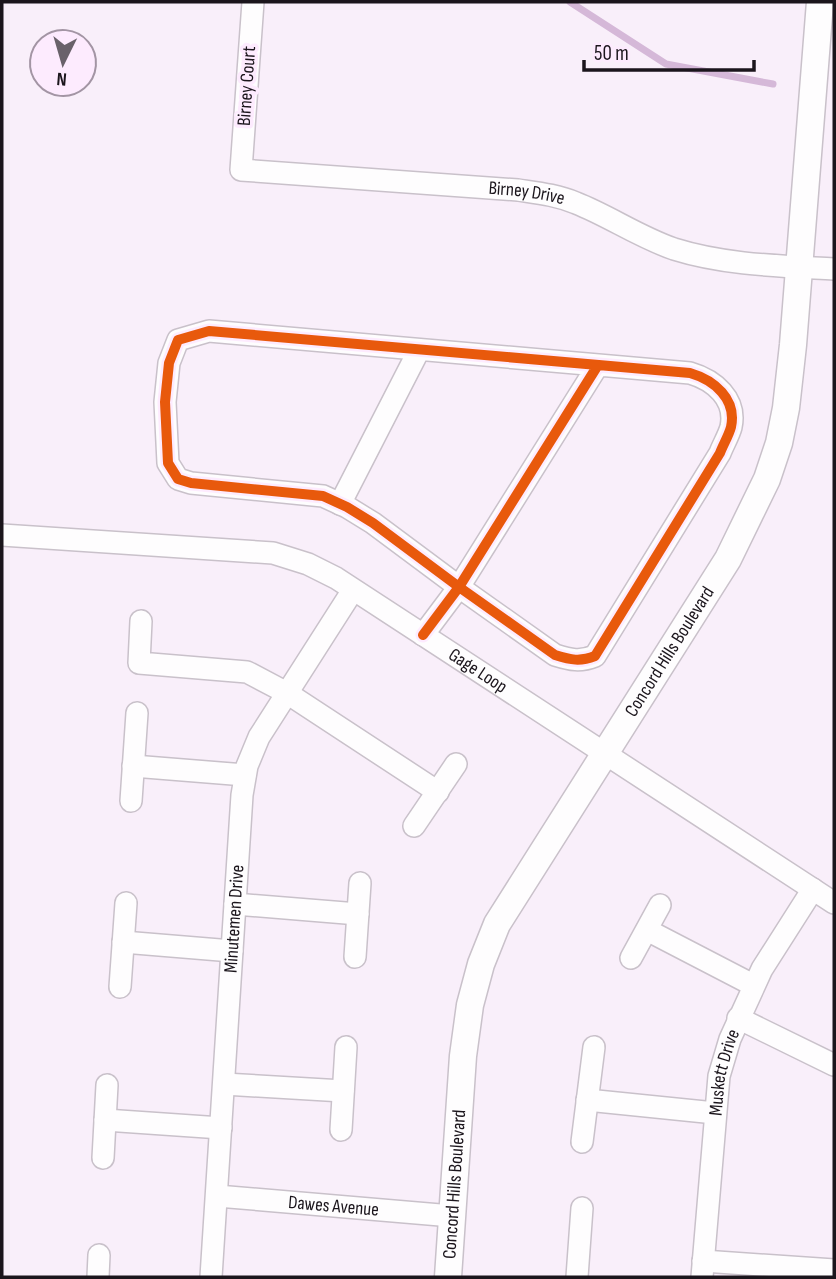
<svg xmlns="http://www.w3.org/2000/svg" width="836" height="1279" font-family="'Sofia Sans Condensed',sans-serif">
<rect width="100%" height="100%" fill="#f9effa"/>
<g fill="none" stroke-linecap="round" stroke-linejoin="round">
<path stroke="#d5b8d8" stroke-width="7" d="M570,2L666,64L773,84"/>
<g stroke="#c9c1ca" stroke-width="24">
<g id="minor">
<path id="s1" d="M253,2L241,170L518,190C538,193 557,195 576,203C609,216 639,237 674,249C725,265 780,266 834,269"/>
<path d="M340,504L419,350"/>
<path id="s2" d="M2,535L273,553L308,564L336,578L834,903"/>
<path d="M141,621L139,663L247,672L287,693L438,792"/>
<path d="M423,635L459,587L555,655C571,660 580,662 595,656L720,453C723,445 729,435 731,427C737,399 714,380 690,373L209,331L178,340L169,363L165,402L168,463L178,479L191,483L323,496L347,507L373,523L459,587L598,365"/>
<path d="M133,766L245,775"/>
<path d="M131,801L137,713"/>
<path d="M414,826L456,764"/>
<path d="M235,904L358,914"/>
<path d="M647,930L753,985"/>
<path d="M123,942L232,951"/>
<path d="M355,957L360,883"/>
<path d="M631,958L660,905"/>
<path d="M120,987L126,903"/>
<path d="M738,1018L834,1065"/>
<path d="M224,1084L343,1091"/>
<path d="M587,1100L715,1113"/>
<path d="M105,1120L221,1128"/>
<path d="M341,1130L346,1047"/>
<path d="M582,1142L594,1047"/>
<path d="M103,1158L107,1085"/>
<path id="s3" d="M217,1196L452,1216"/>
<path d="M703,1261L834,1270"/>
<path d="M98,1277L99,1255"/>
<path id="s4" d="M211,1277L242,795L247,766L259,737L353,590"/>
<path d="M577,1277L582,1208"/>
<path id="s5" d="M702,1277L719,1076L730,1039L762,969L813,889"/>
</g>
</g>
<g stroke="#c9c1ca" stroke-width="29">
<g id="tertiary">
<path id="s6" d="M448,1277L463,1056L470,1005L481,964L497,924L728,559L767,479L779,443L786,408L793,345L820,2"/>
</g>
</g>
<use href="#minor" stroke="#fefdfe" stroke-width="21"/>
<use href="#tertiary" stroke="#fefdfe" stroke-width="26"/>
<g stroke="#fdebfe" stroke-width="15">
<path id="cycleway" d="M423,635L459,587L555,655C571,660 580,662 595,656L720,453C723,445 729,435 731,427C737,399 714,380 690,373L209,331L178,340L169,363L165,402L168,463L178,479L191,483L323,496L347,507L373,523L459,587L598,365"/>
</g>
<use href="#cycleway" stroke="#e8590c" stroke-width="10"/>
</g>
<g text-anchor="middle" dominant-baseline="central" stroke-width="7" stroke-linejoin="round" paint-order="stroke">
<g font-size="19" fill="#1b151c" stroke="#fdebfe">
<text transform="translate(247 86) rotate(-86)">Birney Court</text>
<text stroke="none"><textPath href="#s1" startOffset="455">Birney Drive</textPath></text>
<text stroke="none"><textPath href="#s6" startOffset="681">Concord Hills Boulevard</textPath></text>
<text stroke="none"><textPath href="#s2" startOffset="509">Gage Loop</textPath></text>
<text stroke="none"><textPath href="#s4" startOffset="359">Minutemen Drive</textPath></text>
<text stroke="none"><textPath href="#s5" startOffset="206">Muskett Drive</textPath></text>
<text stroke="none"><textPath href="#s6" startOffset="93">Concord Hills Boulevard</textPath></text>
<text stroke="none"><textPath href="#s3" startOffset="117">Dawes Avenue</textPath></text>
</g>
</g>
<rect width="836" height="1279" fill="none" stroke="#1b151c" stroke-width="7"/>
<g transform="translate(63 63) rotate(185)"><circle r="33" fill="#fdebfe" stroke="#a395a4" stroke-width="2"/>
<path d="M0-5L12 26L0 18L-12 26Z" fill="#69616a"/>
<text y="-10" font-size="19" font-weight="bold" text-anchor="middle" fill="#1b151c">N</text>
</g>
<path d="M584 60v10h170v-10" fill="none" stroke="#1b151c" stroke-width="3.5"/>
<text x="594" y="60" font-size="21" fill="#1b151c" stroke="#fdebfe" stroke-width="5" paint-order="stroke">50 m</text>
</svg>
